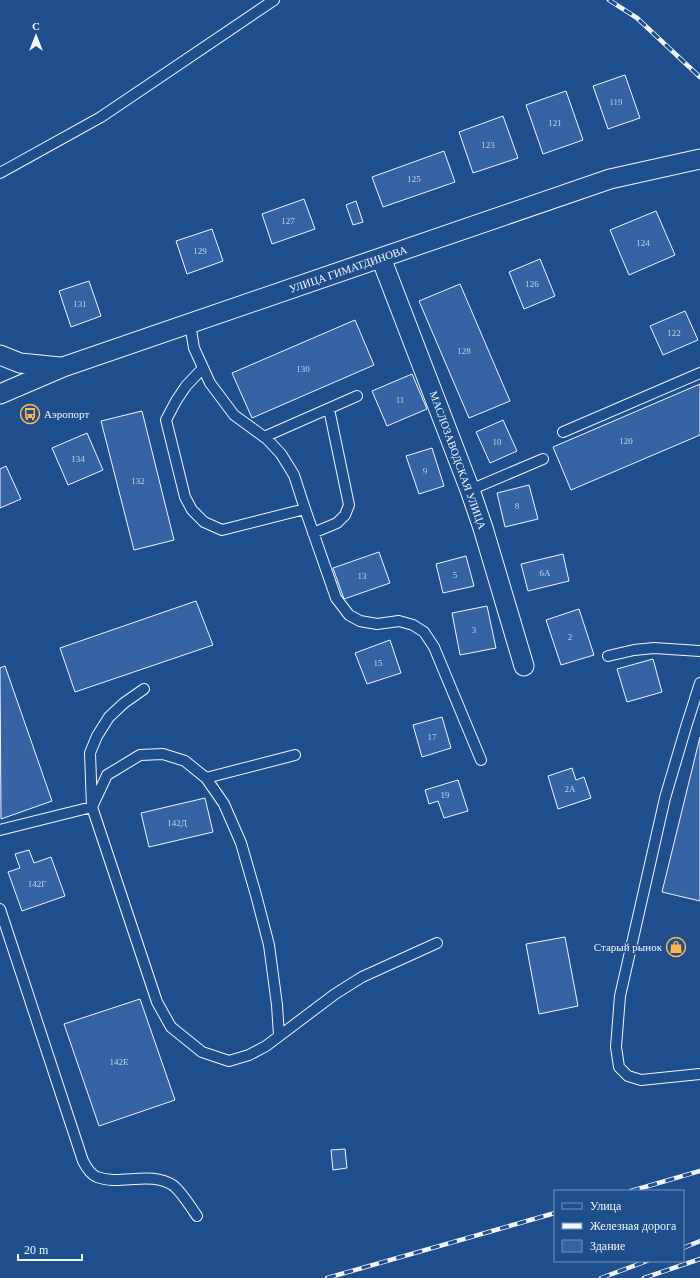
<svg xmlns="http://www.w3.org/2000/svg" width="700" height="1278" font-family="Georgia,serif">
<rect width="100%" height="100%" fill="#1f4e8c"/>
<path fill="#3563a3" stroke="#f2f6ff" d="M625,75L640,118L608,129L593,86Z
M566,91L583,140L543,154L526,105Z
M503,116L518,158L473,173L459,132Z
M444,151L455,182L383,207L372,177Z
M304,199L315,229L272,244L262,214Z
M356,201L363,222L353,225L346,205Z
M656,211L675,255L629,275L610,230Z
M212,229L223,261L187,274L176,241Z
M540,259L555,296L524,309L509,272Z
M89,281L101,316L71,327L59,291Z
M460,284L510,401L469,418L419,301Z
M685,311L698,340L663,355L650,326Z
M355,320L374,365L252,418L232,373Z
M412,374L427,409L387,426L372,391Z
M700,384V435L571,490L553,447Z
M142,411L174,540L134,550L101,421Z
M503,420L517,451L490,463L476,432Z
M87,433L103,470L68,485L52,448Z
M432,448L444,486L419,494L406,456Z
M6,466L21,499L0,508V469Z
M529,485L538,519L505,527L497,493Z
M379,552L390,583L344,599L333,568Z
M563,554L569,581L528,591L521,564Z
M466,556L474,586L443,593L436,564Z
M196,601L213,645L75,692L60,648Z
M487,606L496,648L460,655L452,613Z
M579,609L594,655L561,665L546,620Z
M390,640L401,673L367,684L355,653Z
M653,659L662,692L627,702L617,669Z
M5,666L52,801L1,819L0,668Z
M442,717L451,748L422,757L413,725Z
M700,737V901L662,892Z
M572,768L576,780L584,777L591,798L558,809L548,776Z
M458,780L468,811L444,818L438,801L429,804L425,790Z
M205,798L213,832L149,847L141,813Z
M29,850L34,863L51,857L65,896L22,911L8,872L20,868L15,854Z
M565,937L578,1006L539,1014L526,944Z
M140,999L175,1100L99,1126L64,1024Z
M345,1149L347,1168L333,1170L331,1150Z"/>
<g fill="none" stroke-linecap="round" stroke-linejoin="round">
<g stroke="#f2f6ff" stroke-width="12">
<path id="lane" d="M0,173L101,117L274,0
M190,324L194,348L210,383L234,415L267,439L281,454L294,475L305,509L336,598L349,615L360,621L377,624L399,621L413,625L424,632L434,647L481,760
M203,368L186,386L176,401L166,420L185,497L192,510L204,522L222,530L305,509
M563,432L700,373
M264,437L357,396
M470,490L543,459
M313,533L337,523L345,515L349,505L329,409
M608,656L634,650L654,648L700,651
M700,683L686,727L665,798L620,996L616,1047L619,1067L628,1076L641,1080L700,1074
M144,689L124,703L109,717L97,736L90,753L92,807L157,1002L171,1027L202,1052L229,1061L249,1055L266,1046L335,994L362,977L437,943
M206,778L224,804L241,843L256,895L269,945L277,1005L279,1036
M0,830L92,807L107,775L140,755L163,754L185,761L206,778L295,755
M0,909L83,1161C86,1167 90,1174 97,1177C120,1186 151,1170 174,1186C183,1194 190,1206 197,1216"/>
</g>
<g stroke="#f2f6ff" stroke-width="21">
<path id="street" d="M381,258L470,490L483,528L524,666
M0,355L20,363L60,367
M0,394L63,367L610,179L700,159"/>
</g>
<use href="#lane" stroke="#1f4e8c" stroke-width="10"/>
<use href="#street" stroke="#1f4e8c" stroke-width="19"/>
<g stroke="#f2f6ff" stroke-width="4.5">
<path id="rail" d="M609,0L637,18L700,77
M631,1191L700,1171
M683,1248L700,1241
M327,1278L555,1213
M601,1278L647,1261
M644,1278L700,1259"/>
</g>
<use href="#rail" stroke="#1f4e8c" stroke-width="3" stroke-dasharray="9" stroke-linecap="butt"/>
</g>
<defs>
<g id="bus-ring" transform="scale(1)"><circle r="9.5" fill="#1f4e8c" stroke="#ffb74d" stroke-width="1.5"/><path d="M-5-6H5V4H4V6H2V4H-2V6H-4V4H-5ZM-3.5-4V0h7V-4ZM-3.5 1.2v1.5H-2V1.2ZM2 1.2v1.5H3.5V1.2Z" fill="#ffb74d"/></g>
<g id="shop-ring" transform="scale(1)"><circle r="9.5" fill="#1f4e8c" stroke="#ffb74d" stroke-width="1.5"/><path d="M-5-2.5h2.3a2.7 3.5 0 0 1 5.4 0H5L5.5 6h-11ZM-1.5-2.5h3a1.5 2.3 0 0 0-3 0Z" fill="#ffb74d"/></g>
</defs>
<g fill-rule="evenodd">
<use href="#bus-ring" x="30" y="414"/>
<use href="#shop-ring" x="676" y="947"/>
</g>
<g text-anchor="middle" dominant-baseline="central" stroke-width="3" stroke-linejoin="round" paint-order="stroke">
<g font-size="9" fill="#c3d1e8">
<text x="616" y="102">119</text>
<text x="555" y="123">121</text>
<text x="488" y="145">123</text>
<text x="414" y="179">125</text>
<text x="288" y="221">127</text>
<text x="643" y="243">124</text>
<text x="200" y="251">129</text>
<text x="532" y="284">126</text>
<text x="80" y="304">131</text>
<text x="674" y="333">122</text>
<text x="464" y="351">128</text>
<text x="303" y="369">130</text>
<text x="400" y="400">11</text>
<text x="626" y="441">120</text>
<text x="497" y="442">10</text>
<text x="78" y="459">134</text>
<text x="425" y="471">9</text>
<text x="138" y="481">132</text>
<text x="517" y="506">8</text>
<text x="545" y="573">6А</text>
<text x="455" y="575">5</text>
<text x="362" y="576">13</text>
<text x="474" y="630">3</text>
<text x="570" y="637">2</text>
<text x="378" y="663">15</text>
<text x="432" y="737">17</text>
<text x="570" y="789">2А</text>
<text x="445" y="795">19</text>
<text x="177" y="823">142Д</text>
<text x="37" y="884">142Г</text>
<text x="119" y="1062">142Е</text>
</g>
<g font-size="11" fill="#f2f6ff" stroke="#1f4e8c">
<text transform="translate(348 269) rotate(-19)">УЛИЦА ГИМАТДИНОВА</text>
<text transform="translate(458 460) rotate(70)">МАСЛОЗАВОДСКАЯ УЛИЦА</text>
</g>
<g font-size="11" fill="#f2f6ff" stroke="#1f4e8c" text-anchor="start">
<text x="44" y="414">Аэропорт</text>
<text x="662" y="947" text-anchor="end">Старый рынок</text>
</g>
</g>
<rect x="554" y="1190" width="130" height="72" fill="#1f4e8c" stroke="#7391ba"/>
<rect x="562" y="1203" width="20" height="6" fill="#1f4e8c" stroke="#7391ba"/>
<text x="590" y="1210" font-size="12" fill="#f2f6ff">Улица</text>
<rect x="562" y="1223" width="20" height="6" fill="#f2f6ff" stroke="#7391ba"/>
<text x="590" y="1230" font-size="12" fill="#f2f6ff">Железная дорога</text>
<rect x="562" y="1240" width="20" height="12" fill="#3563a3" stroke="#7391ba"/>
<text x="590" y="1250" font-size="12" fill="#f2f6ff">Здание</text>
<g transform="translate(36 36)" stroke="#1f4e8c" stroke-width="3" paint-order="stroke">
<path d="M0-3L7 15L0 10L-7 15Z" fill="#f2f6ff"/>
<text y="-6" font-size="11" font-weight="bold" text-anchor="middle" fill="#f2f6ff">С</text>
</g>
<path d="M18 1254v6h64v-6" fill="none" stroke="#f2f6ff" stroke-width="2"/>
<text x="24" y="1254" font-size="12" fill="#f2f6ff" stroke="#1f4e8c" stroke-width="3" paint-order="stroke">20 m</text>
</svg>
